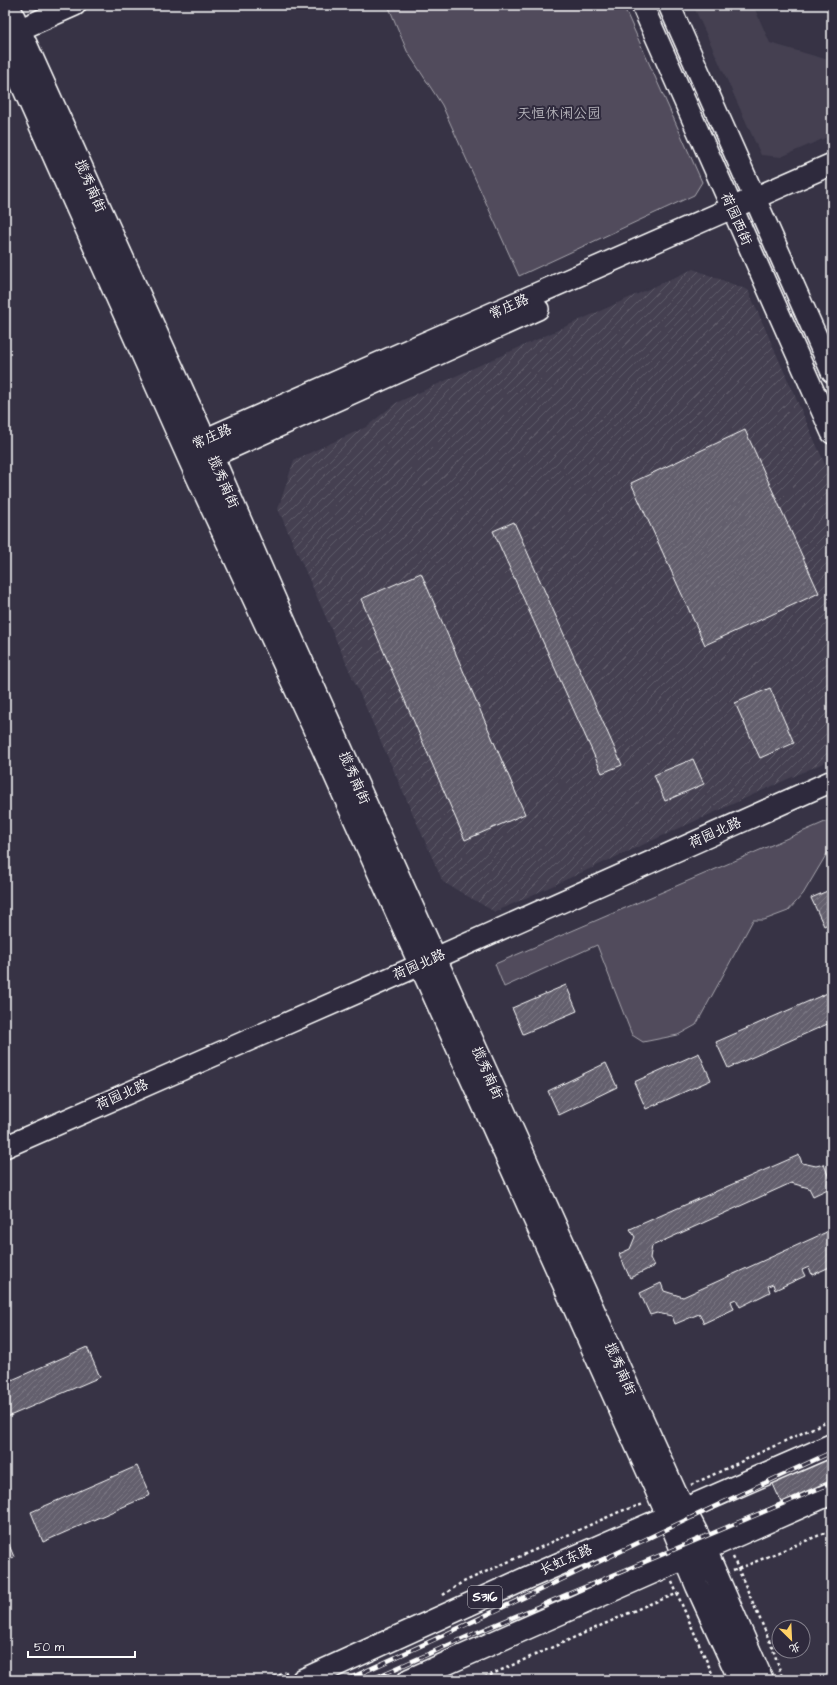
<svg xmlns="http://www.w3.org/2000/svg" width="837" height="1685" font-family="'Architects Daughter','LXGW WenKai TC',sans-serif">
<defs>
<pattern id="industrial-furrows" width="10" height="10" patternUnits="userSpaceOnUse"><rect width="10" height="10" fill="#444051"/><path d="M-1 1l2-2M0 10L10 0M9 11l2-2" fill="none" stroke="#605d6b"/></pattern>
<pattern id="building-hatch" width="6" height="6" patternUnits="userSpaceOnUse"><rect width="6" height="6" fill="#635f6d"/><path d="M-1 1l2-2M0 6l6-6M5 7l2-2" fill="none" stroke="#7a7783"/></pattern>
</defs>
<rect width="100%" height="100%" fill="#373345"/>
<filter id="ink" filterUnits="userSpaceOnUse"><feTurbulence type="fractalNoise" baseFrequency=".025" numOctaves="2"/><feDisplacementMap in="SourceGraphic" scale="8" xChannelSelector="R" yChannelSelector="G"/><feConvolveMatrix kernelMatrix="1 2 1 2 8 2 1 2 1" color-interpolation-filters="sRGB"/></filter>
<g filter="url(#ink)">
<path fill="#444051" d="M693,5H753L770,43L832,61V135L781,157L761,155Z"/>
<path fill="url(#industrial-furrows)" d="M693,269L748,290L832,480V759L495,912L443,882L278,509L294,460L366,427L396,403Z"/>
<path fill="#514c5c" stroke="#a8a6ae" d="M388,5H623L702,182L694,195L519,276L442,105L407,51Z
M832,819V845L803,894L788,911L764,920H753L696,1025L678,1035L643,1042L632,1035L597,945L504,987L495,964Z"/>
<path fill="url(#building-hatch)" stroke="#fff" d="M745,430L819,593L705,645L631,483Z
M514,522L622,765L602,773L493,531Z
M421,573L525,814L465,840L361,599Z
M770,688L794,743L760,758L735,703Z
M693,759L704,784L665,801L654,775Z
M832,889V922L824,926L811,898Z
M566,985L577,1011L523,1034L512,1008Z
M832,991V1022L728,1068L716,1042Z
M699,1053L711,1080L646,1109L634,1082Z
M606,1063L617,1087L559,1115L548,1091Z
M799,1155L802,1163L816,1166L824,1164L832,1187L813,1196L809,1188L791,1183L652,1246L650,1258L654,1266L630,1278L619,1254L630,1249L635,1237L630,1229Z
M831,1230L832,1266L812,1275L809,1267L802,1270L805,1276L775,1290L773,1284L768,1286L770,1292L740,1307L736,1299L731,1301L734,1309L704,1323L699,1314L675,1324L672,1316L657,1313L650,1315L640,1293L661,1283L664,1291L683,1297Z
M87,1347L100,1377L5,1418V1383Z
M832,1444V1492L786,1513L768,1473Z
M137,1466L150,1495L43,1542L31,1512Z
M5,1535L14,1557L5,1561Z"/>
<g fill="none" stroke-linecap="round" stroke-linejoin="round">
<g stroke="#fff" stroke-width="24">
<path id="minor" d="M642,5L832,433
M669,5L832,372
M5,36L75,5
M188,447L832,164
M197,463L538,309
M5,1147L420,965L832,781"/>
</g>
<g stroke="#fff" stroke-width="25">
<path id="major" d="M8,5L212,456L294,644L675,1492L705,1549L762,1680
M5,46L192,465L313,726L668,1516L697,1586L740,1680
M303,1680L527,1578L832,1445
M409,1680L832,1493"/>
</g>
<path stroke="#fff" stroke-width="2.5" stroke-dasharray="3 3" stroke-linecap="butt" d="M691,1485L832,1419
M733,1557L773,1649L783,1680
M733,1571L832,1530
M672,1582L715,1680
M443,1595L461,1583L621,1511L644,1504
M268,1680L287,1672
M479,1680L647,1605L682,1592"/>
<use href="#minor" stroke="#2f2a3d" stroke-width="21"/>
<use href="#major" stroke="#2f2a3d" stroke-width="22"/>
<g stroke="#fff" stroke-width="4.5">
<path id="rail" d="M346,1680C509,1607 669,1526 832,1452
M370,1680L471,1635L832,1483"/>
</g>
<use href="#rail" stroke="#2f2a3d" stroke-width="3" stroke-dasharray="9" stroke-linecap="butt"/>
</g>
</g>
<g text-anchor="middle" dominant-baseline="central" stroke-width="4" stroke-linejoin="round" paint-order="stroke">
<rect fill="#2f2a3d" stroke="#c1bfc5" stroke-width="1" x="468" y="1586" width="34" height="22" rx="3"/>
<g font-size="13" font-weight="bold" fill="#fff">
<text x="485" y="1597">S316</text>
</g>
<g font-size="14" fill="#b9b7be" stroke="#2f2a3d">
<text x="559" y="114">天恒休闲公园</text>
</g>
<g font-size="14" fill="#fff" stroke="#2f2a3d">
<text transform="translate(90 186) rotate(66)">揽秀南街</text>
<text transform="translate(736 219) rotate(66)">荷园西街</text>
<text transform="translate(509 307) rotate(-24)">常庄路</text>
<text transform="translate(212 437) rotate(-24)">常庄路</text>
<text transform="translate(223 482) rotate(66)">揽秀南街</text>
<text transform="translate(354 778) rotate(66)">揽秀南街</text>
<text transform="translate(715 833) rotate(-24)">荷园北路</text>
<text transform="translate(419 965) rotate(-24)">荷园北路</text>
<text transform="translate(487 1073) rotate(66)">揽秀南街</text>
<text transform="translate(122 1095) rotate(-24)">荷园北路</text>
<text transform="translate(620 1369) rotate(66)">揽秀南街</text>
<text transform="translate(566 1560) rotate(-24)">长虹东路</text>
</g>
</g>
<rect width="837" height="1685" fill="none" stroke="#2f2a3d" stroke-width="20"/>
<rect x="10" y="10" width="817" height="1665" fill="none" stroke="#fff" stroke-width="1.5" filter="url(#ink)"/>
<g transform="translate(791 1639) rotate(156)"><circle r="19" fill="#2f2a3d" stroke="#827f8b"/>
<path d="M0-3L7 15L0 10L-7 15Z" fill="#ffd166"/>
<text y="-6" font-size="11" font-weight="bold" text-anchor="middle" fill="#ffffff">北</text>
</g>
<path d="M28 1651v6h107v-6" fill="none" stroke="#ffffff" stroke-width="2"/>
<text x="34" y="1651" font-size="12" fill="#ffffff" stroke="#2f2a3d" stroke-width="3" paint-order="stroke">50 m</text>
</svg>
